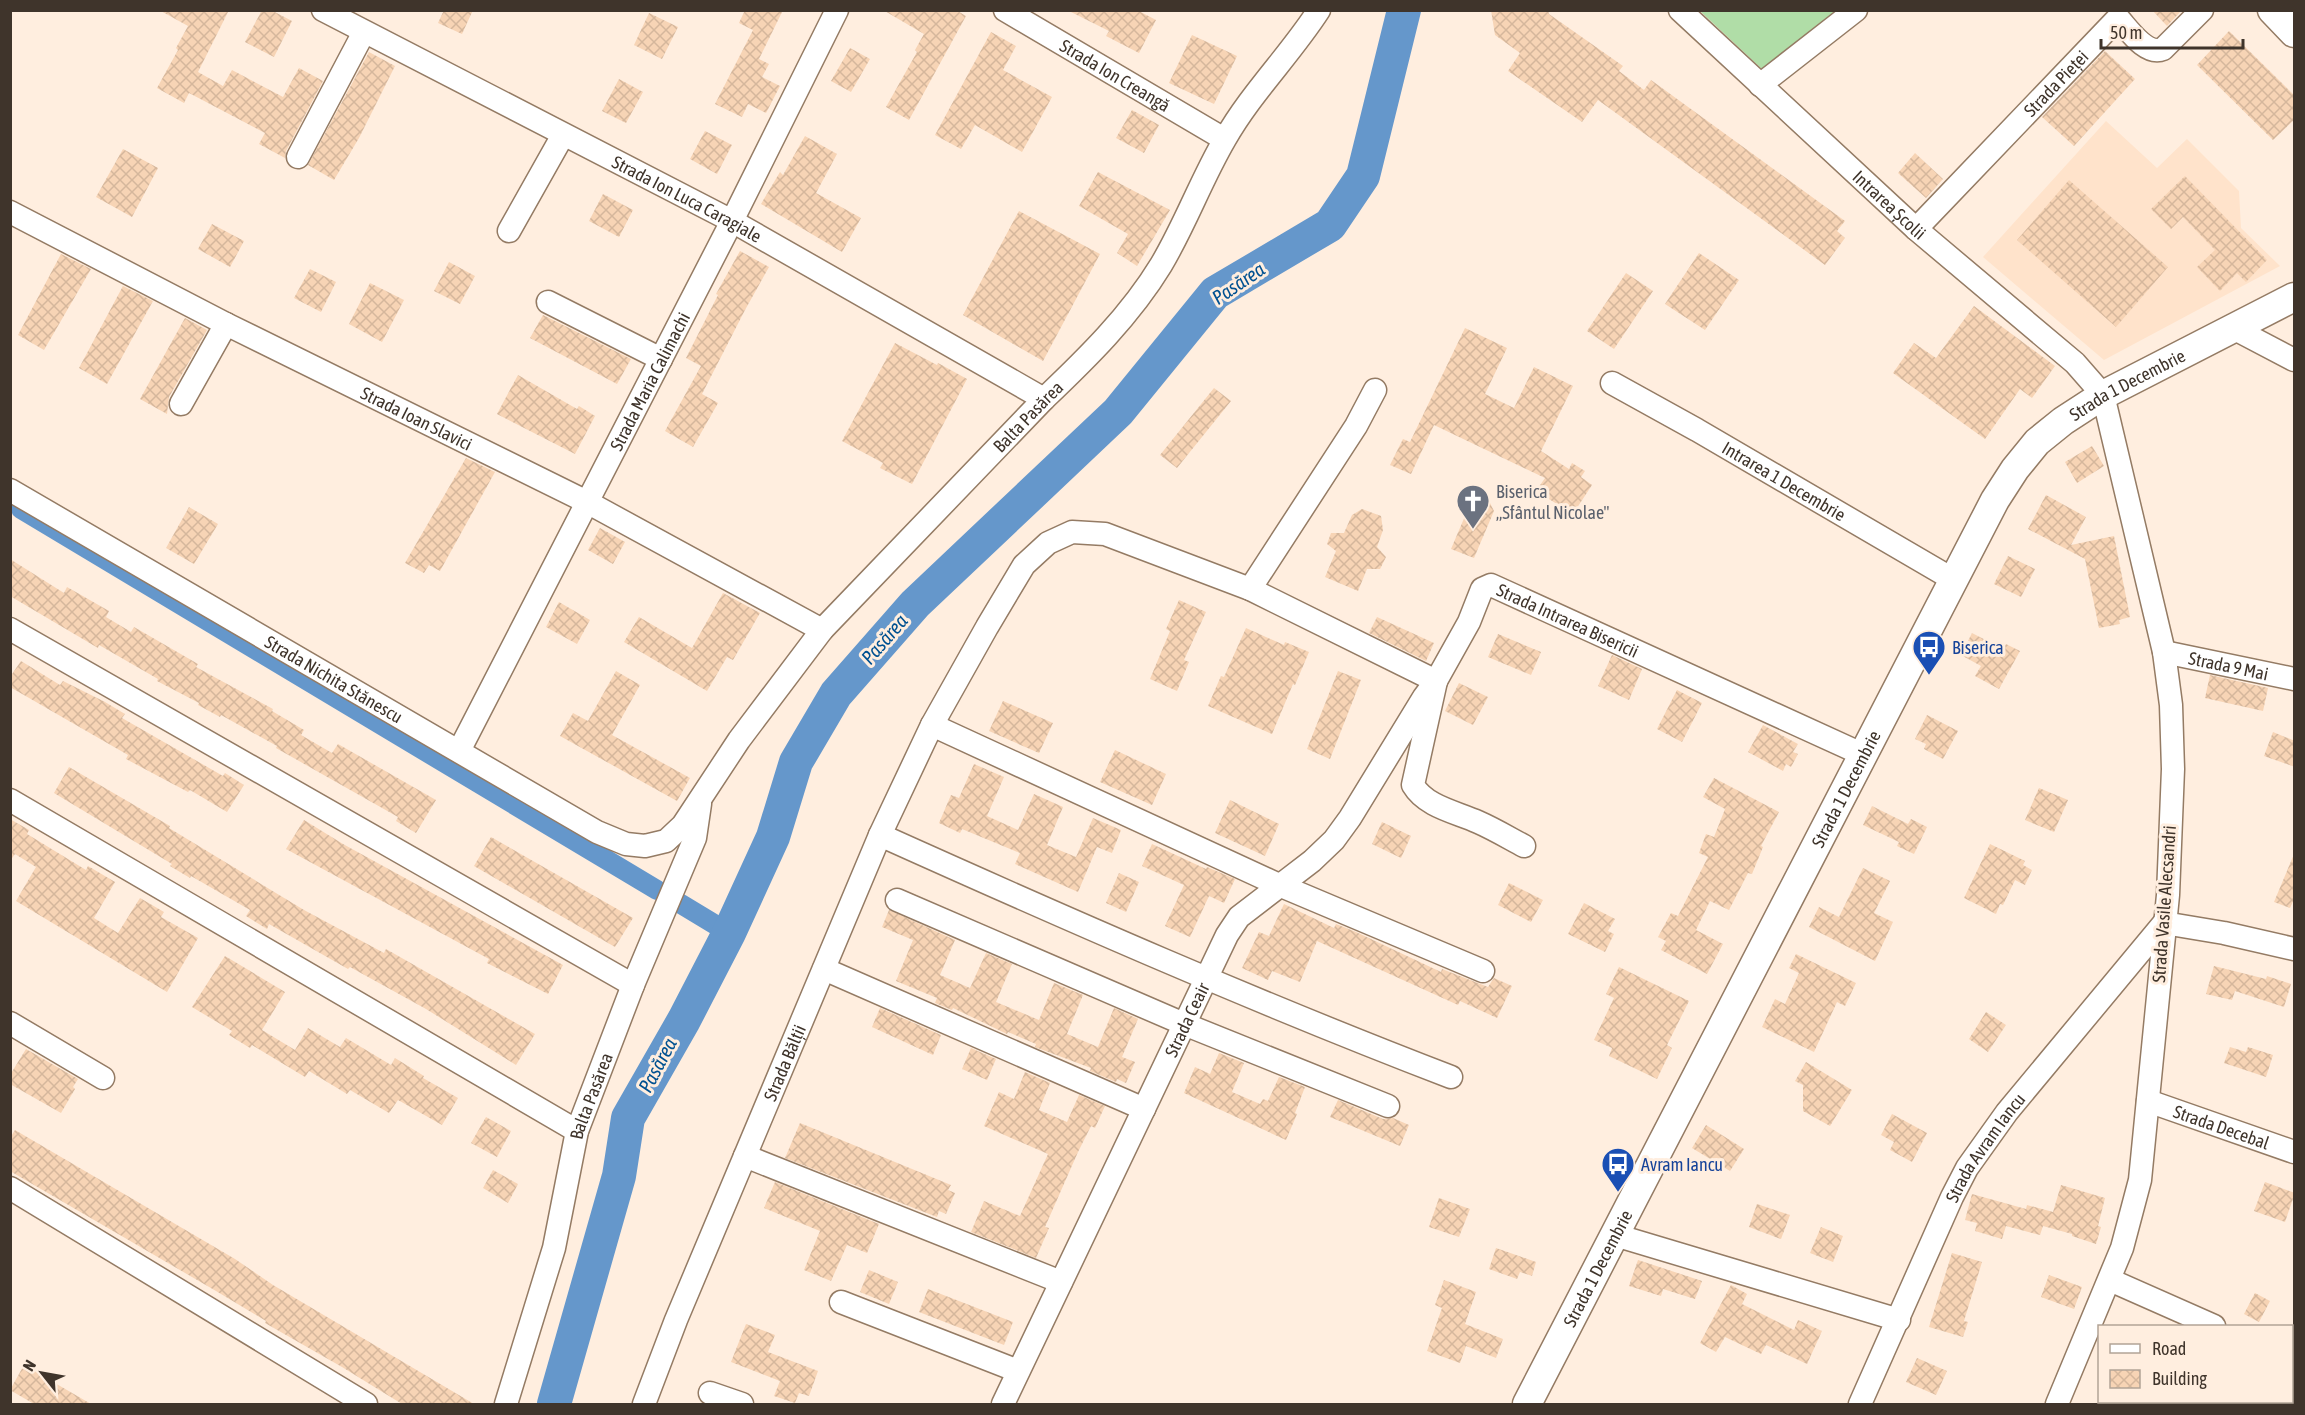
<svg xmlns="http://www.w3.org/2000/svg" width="2305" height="1415" font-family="'Asap Condensed',sans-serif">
<defs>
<pattern id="building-cross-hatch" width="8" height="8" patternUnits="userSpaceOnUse" patternTransform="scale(1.5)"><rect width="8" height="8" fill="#f7d4b5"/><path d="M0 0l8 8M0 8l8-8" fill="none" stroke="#d5b79c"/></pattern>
</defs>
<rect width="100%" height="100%" fill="#ffeedf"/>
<path fill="#ffe3cb" d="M2106,121L2157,168L2187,139L2239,191L2241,228L2280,266L2104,360L1983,257Z"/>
<path fill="#b0dda7" d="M1700,11H1840L1764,71Z"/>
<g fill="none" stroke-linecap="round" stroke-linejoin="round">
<path stroke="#6597cb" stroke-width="20" d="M21,509L657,890
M681,904L729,933"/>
<path stroke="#6597cb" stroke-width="34" d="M554,1404L619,1176L628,1118L684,1020L729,933L773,837L796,762L836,694L915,604L1118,412L1215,293L1330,225L1363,176L1404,10"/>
</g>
<path fill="url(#building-cross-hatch)" d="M159,10H229L198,72L223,86L232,70L283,97L299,68L323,81L286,151L285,158L259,144L265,133L189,93L184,103L157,88L178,50L176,48L188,26Z
M262,10H271L292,21L274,57L245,42Z
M444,10H473L462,34L438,23Z
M745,10H783L759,59L769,64L762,77L780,86L766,113L748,104L742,117L715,104L753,30L739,23Z
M883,10H956L966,16L909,120L886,107L917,52L915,50L924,34Z
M1067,10H1137L1156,20L1139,53L1106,36L1109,31Z
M1491,10H1548L1549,14L1623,66L1619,71L1644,90L1651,80L1845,221L1837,231L1845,238L1825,265L1598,100L1582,122L1508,71L1520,53L1495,35Z
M2152,10H2182L2167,26Z
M649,13L678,27L662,59L634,45Z
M2229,31L2295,96V119L2273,140L2197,65Z
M991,32L1016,46L1003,70L1052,97L1022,152L975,125L961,149L935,135Z
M1192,35L1237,56L1214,104L1169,83Z
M850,48L870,59L851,92L831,81Z
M2105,51L2135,79L2074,146L2042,117Z
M369,52L395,66L359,138L334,180L308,165Z
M619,79L643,92L626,123L602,111Z
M1132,110L1159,125L1144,153L1116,138Z
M705,131L732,145L717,174L690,159Z
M805,136L837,154L816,193L861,218L842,252L761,204L780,172L783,175Z
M123,149L158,168L132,217L96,197Z
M1915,153L1943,179L1926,198L1898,173Z
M1098,172L1170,210L1137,266L1117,253L1128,234L1079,206Z
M2185,176L2267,260L2246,282L2237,273L2220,291L2197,267L2215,250L2183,217L2171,229L2151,209Z
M2069,180L2168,267L2116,327L2017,240Z
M603,194L633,210L619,237L589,221Z
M1019,211L1100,254L1043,361L963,315Z
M212,224L244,241L230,267L198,249Z
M740,251L769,267L745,310L702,394L718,403L693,447L665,431L701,366L686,358L718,295L716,294Z
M1699,253L1739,280L1705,330L1665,304Z
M61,254L91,269L44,350L18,335Z
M449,262L475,276L460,304L434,291Z
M310,269L336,282L321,312L294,298Z
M1626,273L1653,291L1614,349L1587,331Z
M370,283L404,300L382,342L349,324Z
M123,286L153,301L107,384L79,368Z
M1974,306L2055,366L2032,398L2020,389L1985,439L1893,373L1914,343L1936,358Z
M543,315L631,359L617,384L530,338Z
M185,318L207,330L169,397L167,414L140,399Z
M1465,328L1507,348L1485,394L1514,408L1534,367L1573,386L1541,451L1569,469L1572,463L1585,471L1581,477L1592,485L1573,514L1536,491L1545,478L1434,425L1411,474L1390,465L1403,439L1410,442Z
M895,343L937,365L938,363L967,379L912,484L880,468L883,463L842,441Z
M518,375L577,409L579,406L595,416L575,454L497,414Z
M1214,388L1231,401L1177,468L1160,455Z
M2092,446L2104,466L2077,483L2065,462Z
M466,458L495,472L440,571L429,565L424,573L405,563Z
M2046,495L2086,517L2071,545L2114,536L2130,617L2119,620L2120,624L2099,628L2085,559L2028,529Z
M1479,500L1490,503L1494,511L1474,558L1451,549L1471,502Z
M189,507L218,524L194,564L166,548Z
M1362,509L1381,516L1383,530L1377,547L1386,557L1380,569H1367L1358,591L1325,577L1336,551L1327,544L1331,533H1344L1352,515Z
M600,528L625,542L613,564L588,550Z
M2008,556L2035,569L2021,597L1994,584Z
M10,559L64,593L67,587L109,611L106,617L131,632L134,627L198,664L196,667L273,709L272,711L304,730L301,735L332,753L338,744L436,800L416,833L396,821L398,817L276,748L277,746L221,715L220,717L198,705L199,703L157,681L158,679L99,645L98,648L10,596Z
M723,593L760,613L733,660L727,657L707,691L624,642L639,617L692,648Z
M1179,600L1206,612L1184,660L1189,662L1177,691L1150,679L1170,631L1166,629Z
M559,602L590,620L577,644L546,627Z
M1377,617L1434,643L1426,661L1369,633Z
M1246,628L1284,645L1285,642L1309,652L1295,685L1293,684L1272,734L1208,706L1221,676L1224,677Z
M1972,633L2003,649L2006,644L2020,651L1999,689L1975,676L1981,666L1961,655Z
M1498,634L1541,652L1531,675L1488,657Z
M1612,655L1642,669L1629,700L1598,686Z
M21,661L60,685L63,681L105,702L125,714L122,718L223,776L225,773L244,785L227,812L190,790L188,792L126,759L128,755L10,687V677Z
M616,671L640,685L612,735L690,778L677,801L560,736L573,713L588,721Z
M1338,671L1361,680L1330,759L1307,749Z
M2210,675L2268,688L2263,711L2205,698Z
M1459,683L1488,697L1473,725L1445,711Z
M1677,690L1702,703L1682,742L1657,729Z
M1003,701L1053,723L1039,753L989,731Z
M1927,715L1958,731L1943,759L1924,749L1926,744L1915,739Z
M1763,725L1798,744L1793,752L1798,754L1791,767L1786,764L1783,771L1748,752Z
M2273,732L2295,741V767L2264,756Z
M1115,750L1166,774L1152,805L1100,782Z
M974,764L1004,777L987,816L1018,830L1034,794L1063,807L1047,845L1076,857L1093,818L1121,830L1112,853L1097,847L1078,892L1015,864L1020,853L962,829L960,833L939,823L951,795L959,798Z
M69,767L170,826L169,828L304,910L384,953L386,949L535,1034L516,1065L426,1009L350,967L348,969L269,924L267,929L246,916L250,910L191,876L190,878L170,866L172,864L54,793Z
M1714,778L1779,812L1761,846L1763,847L1752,874L1748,873L1729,910L1710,901L1696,930L1723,944L1707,974L1661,950L1666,941L1658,937L1671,913L1678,916L1708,857L1699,853L1706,834L1714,837L1725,809L1703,797Z
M2039,788L2068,800L2054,832L2025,820Z
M1230,800L1279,824L1265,856L1215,833Z
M1872,806L1908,824L1911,819L1927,827L1914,854L1897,846L1899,842L1863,825Z
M10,819L29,830L27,834L86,870L88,866L115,882L94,918L118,933L140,898L164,912L161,917L198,938L167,992L16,901L36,867L15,854L10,861Z
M304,820L343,844L563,965L548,994L487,963L489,959L286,849Z
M1382,822L1411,836L1401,858L1372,844Z
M491,837L633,918L615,947L474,866Z
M1152,844L1206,869L1207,867L1235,879L1224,903L1209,896L1190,937L1165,926L1184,885L1142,866Z
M1990,844L2025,861L2023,865L2032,870L2025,885L2015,880L2003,905L2000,904L1996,914L1964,898Z
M2294,854L2295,897L2290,908L2274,902Z
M1863,868L1890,881L1874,913L1893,922L1875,961L1809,927L1819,907L1839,917Z
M1119,873L1139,882L1126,912L1106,903Z
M1509,883L1543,900L1531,922L1498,905Z
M1584,903L1615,919L1608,931L1614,934L1605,952L1568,934Z
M1284,904L1334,928L1336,924L1356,932L1441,972L1442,969L1488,987L1494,978L1512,986L1497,1018L1460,1001L1458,1005L1317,941L1300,982L1272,971L1268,980L1242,968L1259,932L1269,936Z
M889,910L955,940L940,975L970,988L986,953L1012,964L996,1002L1039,1020L1054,983L1083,995L1067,1034L1098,1047L1114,1008L1138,1019L1122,1057L1135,1062L1126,1083L1117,1079L1116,1082L1090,1071L1091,1068L1035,1047L1036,1044L1008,1032L1007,1034L953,1008L952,1010L935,1003L937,998L896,981L913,940L882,927Z
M1796,954L1856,983L1845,1006L1837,1002L1814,1052L1762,1027L1775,999L1785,1004L1799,973L1789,968Z
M225,956L285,992L262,1030L295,1050L308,1028L340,1047L346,1038L391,1065L395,1058L424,1076L423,1078L458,1098L442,1125L398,1100L389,1113L350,1090L347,1094L309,1071L305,1077L252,1045L250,1048L229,1035L232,1031L192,1007Z
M2214,966L2266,979L2267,976L2291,984L2284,1007L2235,991L2232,1000L2206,994Z
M1619,967L1689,1001L1667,1045L1672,1048L1657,1079L1609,1056L1612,1048L1594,1040L1614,998L1606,994Z
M880,1008L941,1035L933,1055L872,1027Z
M1986,1012L2006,1025L1988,1052L1969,1039Z
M2230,1047L2246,1052L2248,1047L2273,1055L2266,1077L2224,1063Z
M971,1048L996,1059L987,1080L962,1069Z
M26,1049L78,1079L73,1087L75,1089L61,1113L10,1084V1075Z
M1219,1053L1244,1063L1232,1092L1260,1104L1263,1099L1268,1101L1279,1077L1305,1087L1295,1113L1297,1114L1286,1140L1184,1093L1195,1067L1210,1074Z
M1806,1062L1852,1090L1830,1126L1803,1111V1085L1795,1081Z
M1025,1072L1050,1083L1039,1110L1067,1122L1079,1095L1105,1106L1095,1128L1091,1126L1078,1152L1045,1227L1049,1228L1036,1258L971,1232L984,1201L1020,1216L1048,1154L984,1126L999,1092L1014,1099Z
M1338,1100L1383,1119L1393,1118L1409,1125L1400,1146L1330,1117Z
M1892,1114L1927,1133L1912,1162L1890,1150L1894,1142L1881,1135Z
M486,1117L511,1131L497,1157L471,1143Z
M800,1123L951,1185L948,1190L955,1193L946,1214L939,1211L937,1217L785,1158Z
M1706,1125L1744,1149L1730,1171L1692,1148Z
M15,1130L235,1259L273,1285L474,1404H402L342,1367L265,1323L266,1321L216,1291L10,1171V1138Z
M493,1170L518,1184L508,1203L483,1188Z
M775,1182L879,1224L867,1253L847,1245L831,1281L804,1270L820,1231L764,1208Z
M2265,1182L2295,1193L2285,1222L2254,1211Z
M2061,1185L2105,1198L2098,1226L2101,1227L2096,1244L2072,1236V1234L2043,1226L2040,1235L2006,1226L2002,1239L1975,1231L1977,1223L1965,1220L1972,1194L2026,1209L2027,1205L2053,1212Z
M1439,1198L1470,1209L1459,1237L1429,1227Z
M1757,1204L1790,1215L1781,1239L1749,1227Z
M1821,1227L1843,1236L1833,1262L1810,1253Z
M1496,1248L1536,1262L1532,1276L1520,1272L1517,1279L1489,1269Z
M1952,1253L1982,1262L1964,1321L1968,1322L1963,1337L1929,1327Z
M1638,1260L1702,1281L1695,1299L1663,1289L1661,1296L1629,1286Z
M869,1270L898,1282L889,1304L860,1292Z
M2049,1275L2082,1287L2074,1309L2041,1297Z
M1444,1280L1476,1292L1465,1324L1503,1339L1496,1358L1466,1346L1460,1363L1427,1351L1442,1308L1435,1305Z
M1731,1285L1747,1294L1742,1304L1794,1330L1798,1320L1822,1331L1807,1364L1766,1345L1761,1354L1725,1337L1716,1352L1700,1343Z
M928,1289L1013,1322L1004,1345L919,1312Z
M2255,1293L2270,1301L2259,1322L2244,1314Z
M746,1324L775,1335L768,1352L818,1371L809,1396L799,1393L795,1403L774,1396L780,1381L731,1362Z
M1917,1358L1947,1371L1936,1395L1906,1382Z
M24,1365L91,1404H34L10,1390Z"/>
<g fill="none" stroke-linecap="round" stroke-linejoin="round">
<g stroke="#947b64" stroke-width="25">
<g id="minor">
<path id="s1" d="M323,10L732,221L1044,399"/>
<path id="s2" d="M1005,10L1224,139"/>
<path id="s3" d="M1680,10L1916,229L2075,363L2103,395L2164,652L2171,705L2173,769L2168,895L2140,1180L2122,1248L2057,1404"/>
<path d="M1760,85L1856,10"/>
<path d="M298,157L364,32"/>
<path id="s4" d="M10,212L226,324L587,502L822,630"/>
<path id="s5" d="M1916,229L2118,18C2129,30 2146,56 2163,49L2202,10"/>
<path d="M509,231L563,135"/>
<path d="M548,302L661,359"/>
<path d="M2233,328L2294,360"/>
<path id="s6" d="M1612,383L1697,430L1954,580"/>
<path d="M181,404L226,324"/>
<path id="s7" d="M10,490L597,832L626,844L645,846L666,841L683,825L739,740L822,630L1044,399C1087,358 1130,316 1161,265C1185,225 1201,180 1225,139C1251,93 1290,55 1319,10"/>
<path d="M1250,589L1356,426L1375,390"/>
<path d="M10,629L633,985"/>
<path id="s8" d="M2164,652L2294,679"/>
<path d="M932,725L1279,885L1483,971"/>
<path id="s9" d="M459,751L732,221L837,10"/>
<path d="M10,800L577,1131"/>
<path d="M880,835C1069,920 1258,1003 1451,1077"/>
<path id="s10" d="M1524,846C1509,838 1494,829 1478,822C1456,812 1426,807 1413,785L1436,681L1469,622L1482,589L1491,585L1864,755"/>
<path d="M897,900L1184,1024L1388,1106"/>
<path d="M824,969L1144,1109"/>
<path d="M10,1023L103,1078"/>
<path id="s11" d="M2148,1101L2294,1152"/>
<path d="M745,1156L1061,1282"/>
<path d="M10,1188L366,1404"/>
<path d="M1615,1235L1899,1320"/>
<path d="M2110,1280L2214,1326"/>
<path d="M841,1302L1018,1371"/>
<path d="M2292,1361L2294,1362"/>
<path d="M710,1393L742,1404"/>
<path id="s12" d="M506,1404L554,1248L577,1131L633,985L695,838L700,804"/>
<path id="s13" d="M644,1404L676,1320L880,835L932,725L987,627L1024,565L1048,543L1072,532L1105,534L1250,589L1436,681"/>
<path id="s14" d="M1003,1404L1227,935L1239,917L1312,861L1334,840L1350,818L1424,697L1436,681"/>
<path id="s15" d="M1860,1404L1952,1197L1967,1168L2007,1112L2164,923L2224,933L2294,949"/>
</g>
</g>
<g stroke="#947b64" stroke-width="31">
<g id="major">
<path d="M2272,10L2294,33"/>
<path id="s16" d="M1527,1404L1995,500L2015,469L2037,442L2063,421L2103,395L2294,297"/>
</g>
</g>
<use href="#minor" stroke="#fff" stroke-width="22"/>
<use href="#major" stroke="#fff" stroke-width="28"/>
</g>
<defs>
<g id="church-pin" transform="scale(1.725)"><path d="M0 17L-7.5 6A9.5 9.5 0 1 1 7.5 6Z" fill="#6b7280" stroke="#ffeedf"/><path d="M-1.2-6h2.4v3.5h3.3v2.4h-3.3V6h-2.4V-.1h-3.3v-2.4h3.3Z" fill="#fff"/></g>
<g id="bus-pin" transform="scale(1.725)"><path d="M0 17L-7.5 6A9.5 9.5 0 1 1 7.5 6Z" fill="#1a4fb4" stroke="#ffeedf"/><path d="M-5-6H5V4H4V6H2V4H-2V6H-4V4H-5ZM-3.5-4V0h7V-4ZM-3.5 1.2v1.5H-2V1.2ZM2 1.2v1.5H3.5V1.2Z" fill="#fff"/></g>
</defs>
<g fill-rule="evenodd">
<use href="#church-pin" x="1473" y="501"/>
<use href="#bus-pin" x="1929" y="647"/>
<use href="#bus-pin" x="1618" y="1164"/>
</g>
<g text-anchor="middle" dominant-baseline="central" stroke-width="6" stroke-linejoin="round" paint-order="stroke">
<g font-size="18" fill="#3f342b" stroke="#ffeedf">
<text stroke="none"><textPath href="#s2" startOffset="128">Strada Ion Creangă</textPath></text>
<text stroke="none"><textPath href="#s5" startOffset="202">Strada Pieței</textPath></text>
<text stroke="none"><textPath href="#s1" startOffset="410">Strada Ion Luca Caragiale</textPath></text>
<text stroke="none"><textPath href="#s3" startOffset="286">Intrarea Școlii</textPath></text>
<text stroke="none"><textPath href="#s9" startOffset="416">Strada Maria Calimachi</textPath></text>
<text stroke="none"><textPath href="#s16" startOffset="1197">Strada 1 Decembrie</textPath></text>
<text stroke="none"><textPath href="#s7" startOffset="1311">Balta Pasărea</textPath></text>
<text stroke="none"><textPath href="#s4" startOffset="456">Strada Ioan Slavici</textPath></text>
<text stroke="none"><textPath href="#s6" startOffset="198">Intrarea 1 Decembrie</textPath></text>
<text stroke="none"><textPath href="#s10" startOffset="432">Strada Intrarea Bisericii</textPath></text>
<text stroke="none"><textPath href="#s8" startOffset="66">Strada 9 Mai</textPath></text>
<text stroke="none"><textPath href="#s7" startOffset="375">Strada Nichita Stănescu</textPath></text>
<text stroke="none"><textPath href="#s16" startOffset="693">Strada 1 Decembrie</textPath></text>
<text transform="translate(2164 904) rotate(-86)">Strada Vasile Alecsandri</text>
<text stroke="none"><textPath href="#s14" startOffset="426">Strada Ceair</textPath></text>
<text stroke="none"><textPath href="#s13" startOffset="369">Strada Bălții</textPath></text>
<text stroke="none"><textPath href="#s12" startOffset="320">Balta Pasărea</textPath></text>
<text stroke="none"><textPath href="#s11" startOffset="78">Strada Decebal</textPath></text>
<text stroke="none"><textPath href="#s15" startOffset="286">Strada Avram Iancu</textPath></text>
<text stroke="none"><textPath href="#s16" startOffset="153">Strada 1 Decembrie</textPath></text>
</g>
<g font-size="18" fill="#5b616d" stroke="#ffeedf" text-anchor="start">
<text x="1496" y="491">Biserica<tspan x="1496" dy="21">„Sfântul Nicolae"</tspan></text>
</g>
<g font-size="18" fill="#164399" stroke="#ffeedf" text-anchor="start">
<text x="1952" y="647">Biserica</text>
<text x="1641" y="1164">Avram Iancu</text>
</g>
<g font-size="20" font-style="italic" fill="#005191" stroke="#ffeedf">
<text transform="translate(1238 283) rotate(-34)">Pasărea</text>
<text transform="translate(884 639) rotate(-49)">Pasărea</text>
<text transform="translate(657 1065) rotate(-62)">Pasărea</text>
</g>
</g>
<rect width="2305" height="1415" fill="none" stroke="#3f342b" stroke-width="24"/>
<rect x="2098" y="1325" width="195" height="78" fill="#ffeedf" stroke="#b2a497" stroke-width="1.5"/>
<rect x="2110" y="1344" width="30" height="9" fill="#ffffff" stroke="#b2a497" stroke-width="1.5"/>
<text x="2152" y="1355" font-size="18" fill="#3f342b">Road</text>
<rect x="2110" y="1370" width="30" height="18" fill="url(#building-cross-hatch)" stroke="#b2a497" stroke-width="1.5"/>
<text x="2152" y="1385" font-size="18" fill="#3f342b">Building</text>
<g transform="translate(42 1373) rotate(301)" stroke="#ffeedf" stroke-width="4.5" paint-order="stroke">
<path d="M0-4.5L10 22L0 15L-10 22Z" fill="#3f342b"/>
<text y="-9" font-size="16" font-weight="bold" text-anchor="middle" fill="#3f342b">N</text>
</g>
<path d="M2101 39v9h142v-9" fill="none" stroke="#3f342b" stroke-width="3"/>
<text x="2110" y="39" font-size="18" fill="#3f342b" stroke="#ffeedf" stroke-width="4.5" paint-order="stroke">50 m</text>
</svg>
